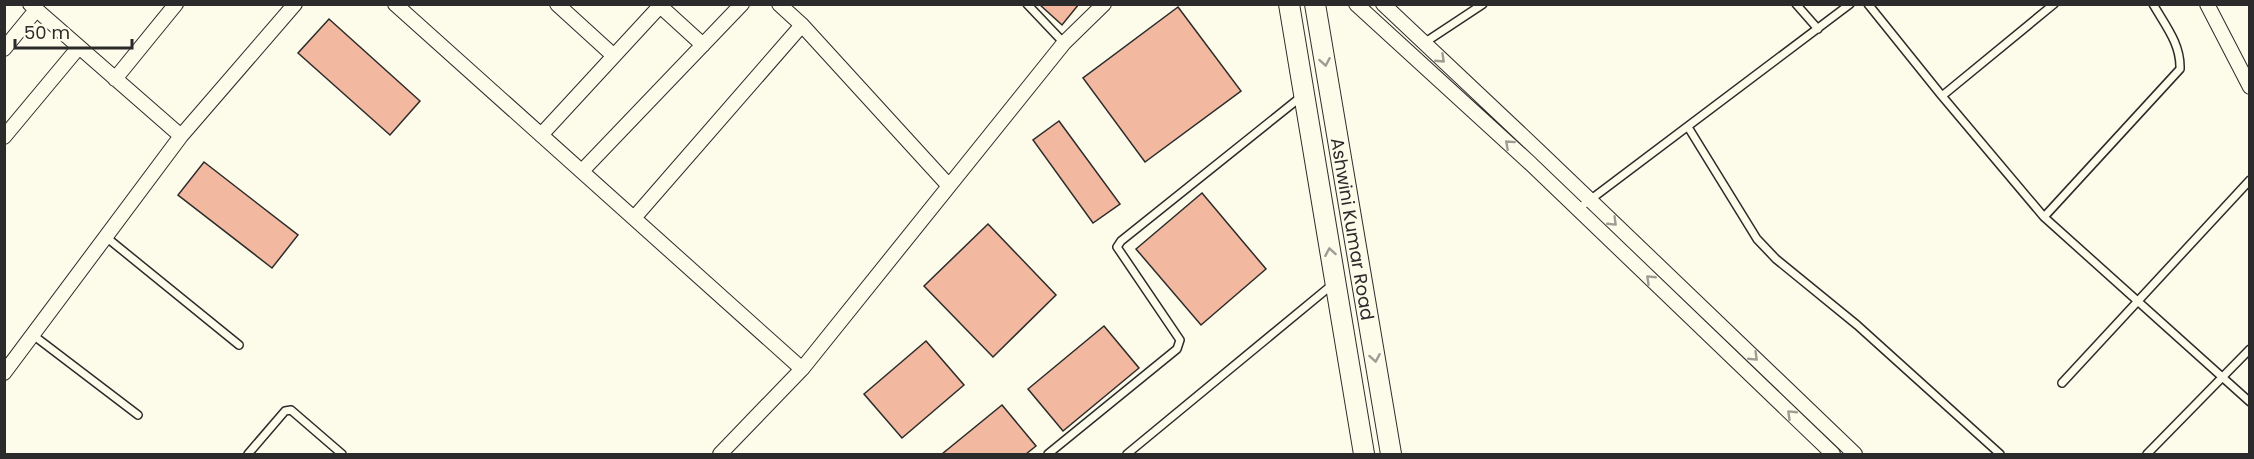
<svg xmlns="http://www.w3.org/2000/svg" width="2254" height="459" font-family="Poppins,sans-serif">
<rect width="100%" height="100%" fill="#fdfbea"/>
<path fill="#f2b8a0" stroke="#2b2b2b" stroke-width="1.5" d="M1039,4H1079L1062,25Z
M1178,7L1241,91L1145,162L1083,78Z
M329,19L420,101L390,135L298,53Z
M1059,121L1120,204L1093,223L1033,140Z
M204,162L298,235L272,268L178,195Z
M1202,193L1266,269L1201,325L1136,249Z
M988,224L1056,295L993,357L924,286Z
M1104,326L1139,368L1063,431L1028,389Z
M926,341L964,385L902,438L864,394Z
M1002,405L1036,446L1026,454H942Z"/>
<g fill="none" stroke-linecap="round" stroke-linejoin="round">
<g stroke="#2b2b2b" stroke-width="10">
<path id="lane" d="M1027,4L1064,43
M1796,4L1818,29
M1868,4L1942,96L2044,217L2250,402
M1424,43L1483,4
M1942,96L2054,4
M1688,127L1757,239L1776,259L1857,325L2000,454
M1578,209L1850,4
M2044,217L2180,69C2181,44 2165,25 2153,4
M106,237L239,345
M33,335L138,415
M2062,383L2250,180
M248,454L285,411L291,410L342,454
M1048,454L1177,349L1180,340L1117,247L1121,241L1302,96
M1127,454L1333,284
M2147,454L2250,349"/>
</g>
<g stroke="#2b2b2b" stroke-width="16">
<path id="street" d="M30,4L181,136
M395,4L802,369
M557,4L614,56
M658,4L703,45
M1356,4L1531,164L1833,454
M1383,4L1541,153L1855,454
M2207,4L2250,87
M802,25L949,186
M4,49L36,10
M115,79L176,4
M541,135L660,6
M4,137L79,47
M582,171L742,4
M634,218L802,25L779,4
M4,373L181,136L295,4
M720,454L802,369L1064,43L1104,4"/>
</g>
<g stroke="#2b2b2b" stroke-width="22">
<g id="secondary">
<path d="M1289,4L1364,454"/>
<path id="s1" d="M1315,4L1391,454"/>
</g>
</g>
<use href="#lane" stroke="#fdfbea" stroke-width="7"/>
<use href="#street" stroke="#fdfbea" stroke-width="14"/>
<use href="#secondary" stroke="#fdfbea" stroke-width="20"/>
</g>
<defs><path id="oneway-chevron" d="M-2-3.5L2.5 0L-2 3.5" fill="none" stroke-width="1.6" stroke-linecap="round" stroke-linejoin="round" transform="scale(1.5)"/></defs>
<g stroke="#9e9d94">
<use href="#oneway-chevron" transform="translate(1441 59) rotate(43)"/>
<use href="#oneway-chevron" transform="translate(1325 62) rotate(80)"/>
<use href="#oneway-chevron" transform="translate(1509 144) rotate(-138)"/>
<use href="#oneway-chevron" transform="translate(1613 222) rotate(44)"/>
<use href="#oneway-chevron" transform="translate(1330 252) rotate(-100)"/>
<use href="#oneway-chevron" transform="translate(1650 279) rotate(-136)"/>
<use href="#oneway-chevron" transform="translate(1754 357) rotate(44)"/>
<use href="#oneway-chevron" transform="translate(1375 358) rotate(80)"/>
<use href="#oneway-chevron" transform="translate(1791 414) rotate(-136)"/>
</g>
<g text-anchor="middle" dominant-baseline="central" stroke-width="4.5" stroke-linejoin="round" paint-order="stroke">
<g font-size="18" fill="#2b2b2b" stroke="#fdfbea">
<text stroke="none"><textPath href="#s1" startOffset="228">Ashwini Kumar Road</textPath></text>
</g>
</g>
<rect width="2254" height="459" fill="none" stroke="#2b2b2b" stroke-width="12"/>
<path d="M15 39v9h117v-9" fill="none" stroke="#2b2b2b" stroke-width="3"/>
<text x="24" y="39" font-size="18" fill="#2b2b2b" stroke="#fdfbea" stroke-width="4.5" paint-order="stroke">50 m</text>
</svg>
